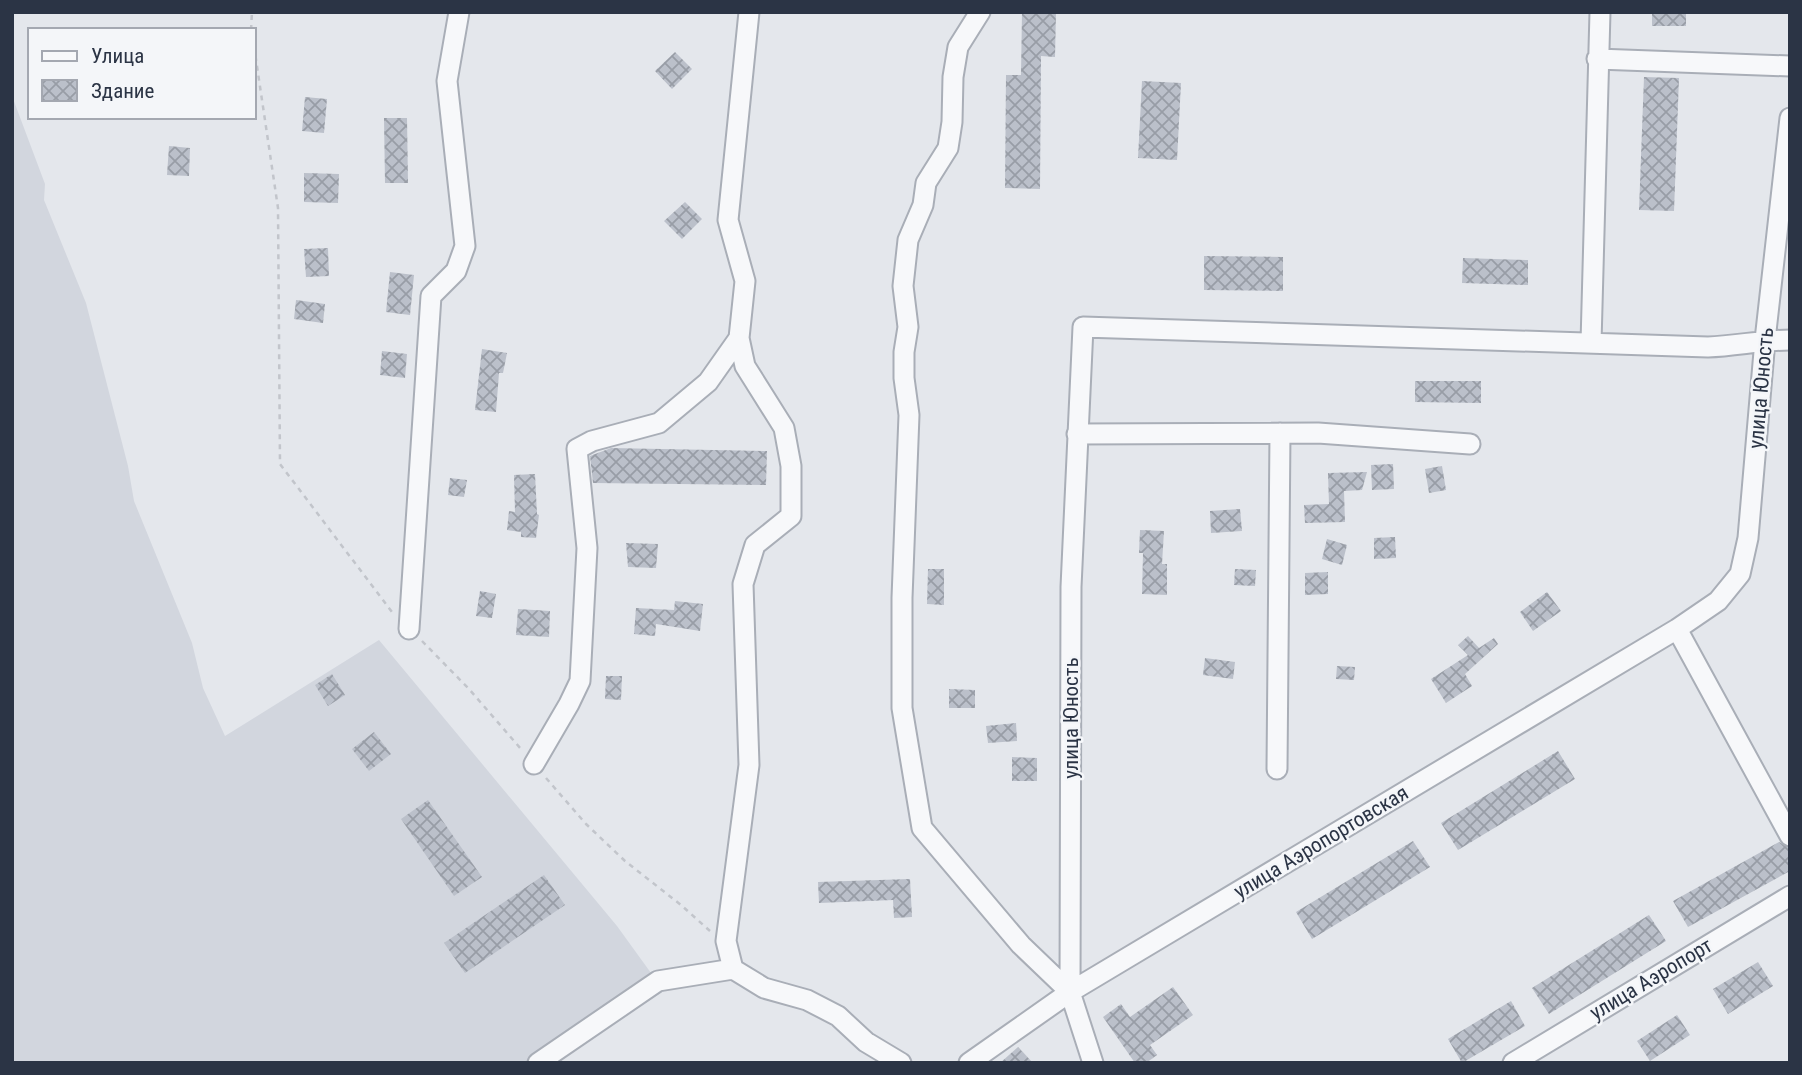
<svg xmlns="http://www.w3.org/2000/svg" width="1802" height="1075" font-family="'Roboto Condensed',sans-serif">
<defs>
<pattern id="building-cross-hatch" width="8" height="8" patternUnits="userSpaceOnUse" patternTransform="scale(1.75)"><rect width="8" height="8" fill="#bbc0ca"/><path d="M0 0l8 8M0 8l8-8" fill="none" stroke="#989da6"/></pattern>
</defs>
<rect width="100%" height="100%" fill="#e4e7ec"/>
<path fill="#d2d6de" d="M12,96L45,184L44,200L86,303L128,466L134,501L192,643L203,688L225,736L379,640L617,926L664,991L551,1063H12Z"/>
<path fill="url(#building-cross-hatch)" d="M1022,12H1056L1055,57L1041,56L1040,189L1005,188L1006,75H1021Z
M1652,12H1686V26H1652Z
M675,52L692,69L672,89L655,71Z
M1644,77L1679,78L1674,211L1639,210Z
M1142,81L1181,83L1177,160L1138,158Z
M305,97L327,99L324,133L302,131Z
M384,118H407L408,183H385Z
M169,146L190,148L189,176L167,175Z
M304,173L339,174L338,203L304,202Z
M685,202L702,219L682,239L664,221Z
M328,248L329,276L306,277L304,249Z
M1204,256L1283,257V291L1204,290Z
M1463,258L1528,260V285L1462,283Z
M390,272L414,275L410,315L386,312Z
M296,300L325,304L323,323L294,319Z
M482,349L507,353L503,373H499L496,412L475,410Z
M382,351L407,354L405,378L380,375Z
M1415,381H1481V403L1415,402Z
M611,448L767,451L766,485L593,483L590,456Z
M1393,464L1394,489L1372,490L1371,465Z
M1442,466L1446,490L1429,493L1425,469Z
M1367,472L1362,490L1344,491L1345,522L1305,523L1304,505L1329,504L1328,473Z
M535,474L537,514L539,515L536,538L521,537V532L507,530L509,511L515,512L514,475Z
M450,478L467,480L464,497L448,495Z
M1240,509L1242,531L1211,533L1210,511Z
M1140,530L1164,531L1162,564H1167V595L1142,594L1143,553H1139Z
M1395,537L1396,558L1374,559V538Z
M1327,539L1347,545L1342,565L1322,559Z
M626,543L658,544L656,568L628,567Z
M928,569H944V605L927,604Z
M1235,569L1256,570L1255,586L1234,585Z
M1328,572V594L1305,595V573Z
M480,591L496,594L492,618L476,616Z
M1547,592L1561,611L1533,631L1520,612Z
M675,601L703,604L700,631L656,624L655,636L634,634L636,608L674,610Z
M518,609L550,611L549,637L516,635Z
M1468,636L1479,648L1494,638L1498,644L1465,674L1472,686L1446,703L1431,679L1468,655L1458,645Z
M1205,658L1235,662L1233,679L1203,675Z
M1337,666L1355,667L1354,680L1336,679Z
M332,674L345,695L328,706L315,685Z
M606,676H622L621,700L605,699Z
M949,689L975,690V708H949Z
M1016,723L1017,741L988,743L986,726Z
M374,732L391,754L369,771L352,749Z
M1558,751L1575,779L1458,850L1441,823Z
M1012,757L1037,758V781H1012Z
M428,800L482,877L454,896L401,819Z
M1413,841L1430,867L1312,939L1296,912Z
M1779,842L1790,848V871L1688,927L1673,901Z
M544,875L565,905L465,973L444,943Z
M910,879L912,917L894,918L893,900L819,903L818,882Z
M1649,915L1666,941L1549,1014L1532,988Z
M1758,962L1773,986L1728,1014L1713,989Z
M1173,987L1193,1015L1150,1045L1157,1055L1146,1063H1135L1103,1017L1121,1004L1130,1017Z
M1511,1001L1525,1026L1462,1063L1448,1039Z
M1677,1015L1690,1035L1650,1061L1637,1041Z
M1018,1047L1033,1063H1000Z"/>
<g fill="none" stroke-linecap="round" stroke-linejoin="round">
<g stroke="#a9aeb7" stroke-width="23">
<path id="minor" d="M980,12L958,47L953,77L952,122L948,148L926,183L923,205L908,240L903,286L908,327L904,352V378L909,415L902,598V708L922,828L1021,945L1070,992L1093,1063
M1597,59L1790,66
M1591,343L1600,12
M1077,434L1318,433L1470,444
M409,629L431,296L456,271L465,246L447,81L459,12
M1677,629L1790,836
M534,764L569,704L580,681L587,548L577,449L592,441L659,423L708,382L739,338
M1277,769L1280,433
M733,969L726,941L749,765L743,584L755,545L791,516V466L784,428L745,366L739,338L745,281L728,220L749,12
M1070,992L1071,587L1083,327L1708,347C1736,346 1762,340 1790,340
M538,1063L658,981L733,969L764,988L807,1000L838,1016L866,1042L901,1063
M969,1063L1070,992L1677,629L1718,601L1740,574L1748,538L1765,340L1790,118
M1513,1063L1790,896"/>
</g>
<path stroke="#c2c5cb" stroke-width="2.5" stroke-dasharray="5 5" stroke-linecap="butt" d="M251,30L252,12
M254,46L278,208L280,464L392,612
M422,641L469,689L521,749
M546,778L586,824L625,861L681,905L710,931"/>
<use href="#minor" stroke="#f7f8fa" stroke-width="19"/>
</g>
<g text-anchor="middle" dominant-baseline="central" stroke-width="5" stroke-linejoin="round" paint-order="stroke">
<g font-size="21" fill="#2b3445" stroke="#f4f6f9">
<text transform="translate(1761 388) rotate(-85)">улица Юность</text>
<text transform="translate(1071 718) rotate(-90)">улица Юность</text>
<text transform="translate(1321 842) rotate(-31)">улица Аэропортовская</text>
<text transform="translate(1651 979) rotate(-31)">улица Аэропорт</text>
</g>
</g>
<rect width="1802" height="1075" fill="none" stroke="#2b3445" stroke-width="28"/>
<rect x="28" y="28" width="228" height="91" fill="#f4f6f9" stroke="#a4a8b1" stroke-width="2"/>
<rect x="42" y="51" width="35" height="10" fill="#f7f8fa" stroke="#a4a8b1" stroke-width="2"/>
<text x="91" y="63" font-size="21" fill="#2b3445">Улица</text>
<rect x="42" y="80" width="35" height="21" fill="url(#building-cross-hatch)" stroke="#a4a8b1" stroke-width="2"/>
<text x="91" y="98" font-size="21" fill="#2b3445">Здание</text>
</svg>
